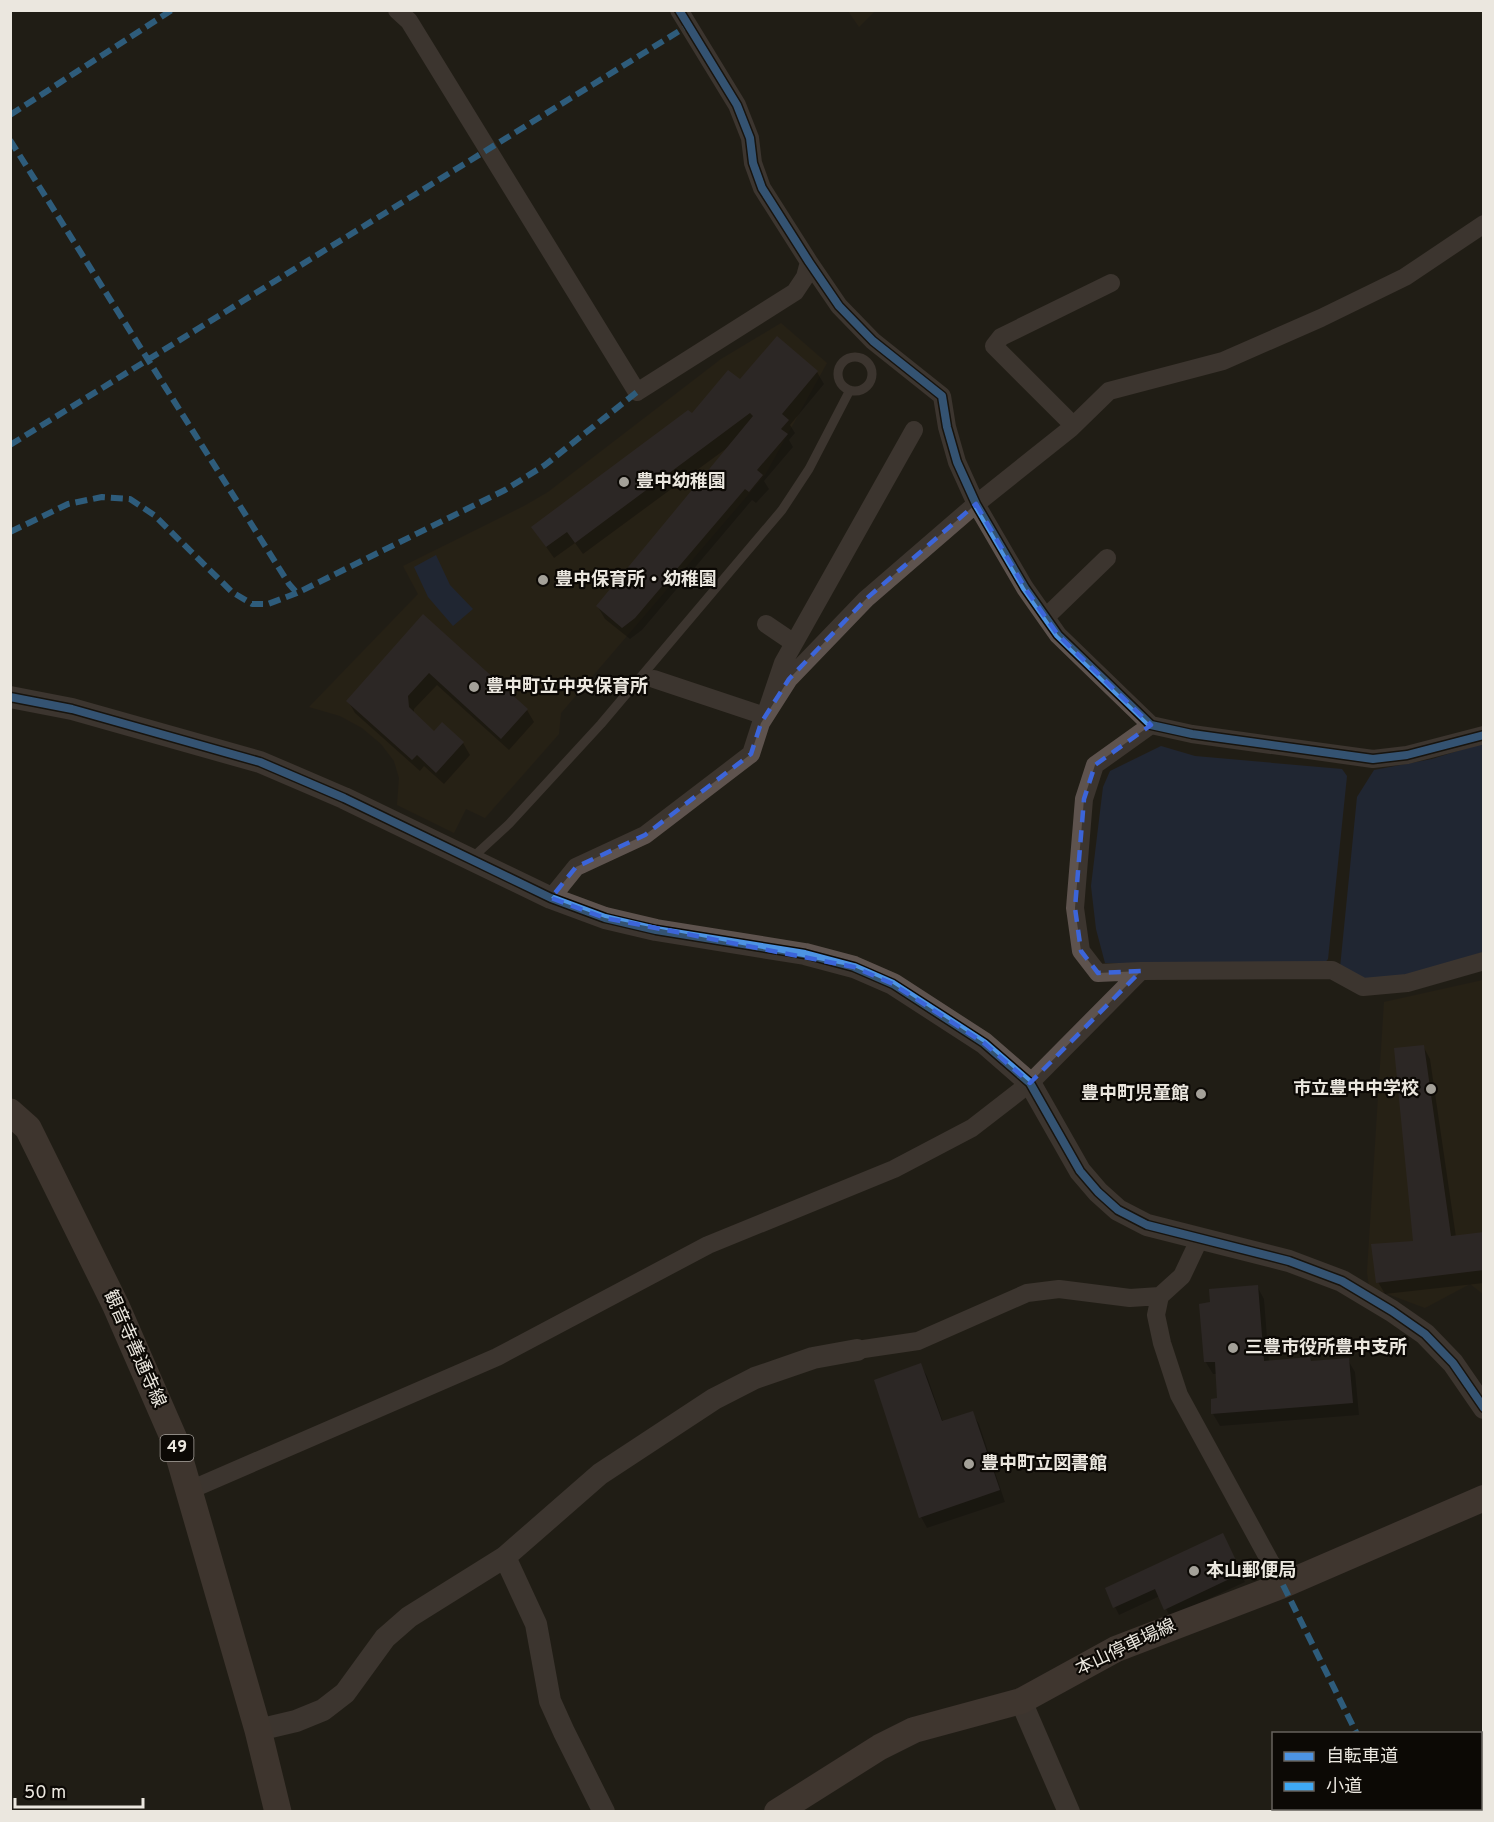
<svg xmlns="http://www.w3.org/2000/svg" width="1494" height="1822" font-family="Overpass,'Noto Sans JP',sans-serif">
<rect width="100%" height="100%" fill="#211e16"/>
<path fill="#2e2614" d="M848,11H875L859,27Z
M781,323L827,363L765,475L561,713L559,734L485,818L466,809L454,833L397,805L399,778L394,761L381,744L362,728L340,716L309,707L418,594L403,566L524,506L548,492L721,359Z
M1483,980V1294L1470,1284L1425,1308L1369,1287L1367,1272L1384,1002Z"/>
<path fill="#203155" d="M436,555L450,585L473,609L453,626L428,597L414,567Z
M1483,743V952C1449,964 1402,984 1365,979C1357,978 1347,972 1340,968L1357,797L1374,770L1432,759Z
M1161,746L1195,756L1342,769L1347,776L1328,959L1321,967L1105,963L1096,929L1091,886L1103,787L1110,771Z"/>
<path fill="#0007" d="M777,338L817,372L824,384L790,425L795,433L789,440L793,447L764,481L769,489L756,503L752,500L642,630L630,639L605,619L598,607L727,448L583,554L575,543L554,558L532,527L740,382Z
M423,617L527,710L534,722L509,750L437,685L414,709V715L434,733L442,724L463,743L470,755L444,784L424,766L420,771L355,713L348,701Z
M1423,1046L1430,1059L1456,1237L1484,1233V1283L1385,1294L1378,1282L1414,1243Z
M1257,1286L1264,1299L1269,1362L1312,1363L1348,1360L1355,1372L1359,1415L1220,1426L1213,1414L1219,1399L1217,1374H1213L1205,1361L1212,1303Z
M920,1365L927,1376L943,1422L972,1413L979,1424L1005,1502L927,1528L921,1517Z
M1227,1543L1245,1582L1170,1617L1160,1596L1119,1615L1115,1607Z"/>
<path fill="#3b3438" d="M777,336L818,371L782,414L789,420L781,429L788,434L757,470L763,475L749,492L745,489L635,618L622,628L596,606L753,416L750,413L575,543L567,532L546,547L531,527L688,410L692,413L728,370L740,379Z
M423,614L528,709L501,739L429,673L408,696L409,707L434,731L442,722L464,742L436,773L417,755L412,760L346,701Z
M1424,1045L1451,1236L1484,1232V1270L1376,1283L1371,1244L1413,1241L1394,1048Z
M1258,1285L1264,1361L1310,1357L1311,1361L1349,1358L1353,1403L1211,1414V1399L1217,1398L1215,1362H1204L1199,1304L1210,1302L1209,1289Z
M921,1363L942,1421L973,1411L1000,1490L919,1518L874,1380Z
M1223,1533L1242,1573L1164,1610L1155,1589L1113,1608L1105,1588Z"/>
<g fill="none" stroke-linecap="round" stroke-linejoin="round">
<path stroke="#5e534e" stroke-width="9" d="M838 374a17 17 0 1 1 34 0a17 17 0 1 1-34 0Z
M472,858L509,824L601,724L782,510L809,469L850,390"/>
<path stroke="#5e534e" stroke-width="18" d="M397,10L409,21L637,392L795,292L805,277L809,262
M679,10L737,105L750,138L753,163L762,188L809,262L839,306L873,341L942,396L947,427L957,462L976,504L1025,588L1058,635L1151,725L1192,734L1373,759L1407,755L1484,735
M1073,425L994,346L1001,337L1111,283
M1046,617L1107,558
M766,624L794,643
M654,679L765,716L783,663L914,430
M1151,725L1095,765L1084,799L1075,908L1081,951L1098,973L1141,971L1332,970L1363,987L1407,983L1484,961
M551,898L576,867L645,835L751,754L761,723L789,679L866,599L976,504L1070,429L1109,391L1223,361L1321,318L1405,277L1484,224
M1160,1296L1156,1315L1162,1343L1179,1395L1283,1585
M857,1350L918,1341L1027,1293L1059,1289L1130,1298L1160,1296L1182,1276L1199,1240
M190,1490L497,1357L708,1245L894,1169L972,1128L1030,1083L1141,971"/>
<path stroke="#5e534e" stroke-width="22" d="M10,697L72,709L260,762L344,798L551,898L605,918L656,930L805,954L854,967L893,984L984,1043L1030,1083L1080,1171L1098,1192L1118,1210L1147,1225L1289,1261L1342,1281L1392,1311L1425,1334L1453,1363L1484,1408
M505,1557L536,1624L550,1701L564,1732L604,1812
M1021,1701L1069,1812
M258,1730L296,1721L323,1710L345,1693L385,1638L409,1617L505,1557L600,1474L714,1399L755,1378L813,1358L857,1350"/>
<path stroke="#64544f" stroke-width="26" d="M777,1812L880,1747L914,1730L1021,1701L1116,1649L1283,1585L1484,1498"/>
<path stroke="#62534c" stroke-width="27" d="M10,1112L28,1128L116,1306L174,1439L258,1730L278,1812"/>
<path stroke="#3fa9f5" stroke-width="6" stroke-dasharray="12 6" stroke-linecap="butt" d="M10,115L172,10
M10,140L289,584L297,593
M10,445L689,25
M10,532L68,504L102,497L130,499L154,515L232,592L252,604H268L297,593L505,490L545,465L637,392
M1283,1585L1357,1734
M1397,1808L1398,1812"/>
<g stroke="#0c0905" stroke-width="11">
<path id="cycleway" d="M679,10L737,105L750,138L753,163L762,188L809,262L839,306L873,341L942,396L947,427L957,462L976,504L1025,588L1058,635L1151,725L1192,734L1373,759L1407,755L1484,735
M10,697L72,709L260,762L344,798L551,898L605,918L656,930L805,954L854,967L893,984L984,1043L1030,1083L1080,1171L1098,1192L1118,1210L1147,1225L1289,1261L1342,1281L1392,1311L1425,1334L1453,1363L1484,1408"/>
</g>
<use href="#cycleway" stroke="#4d94e3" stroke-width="8"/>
</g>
<path d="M0 0H1494V1822H0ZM976,504L1025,588L1058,635L1151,725L1095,765L1084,799L1075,908L1081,951L1098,973L1141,971L1030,1083L984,1043L893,984L854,967L605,918L551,898L576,867L645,835L751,754L761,723L789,679L866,599Z" fill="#211e16" fill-opacity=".55" fill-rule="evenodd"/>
<path fill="none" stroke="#3c65d9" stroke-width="4.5" stroke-dasharray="12 8" stroke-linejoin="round" d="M976,504L1025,588L1058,635L1151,725L1095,765L1084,799L1075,908L1081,951L1098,973L1141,971L1030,1083L984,1043L893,984L854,967L605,918L551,898L576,867L645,835L751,754L761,723L789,679L866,599Z"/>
<g fill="#a4a199" stroke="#0c0905" stroke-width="2">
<circle cx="624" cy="482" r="6"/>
<circle cx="543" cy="580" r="6"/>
<circle cx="474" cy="687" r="6"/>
<circle cx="1431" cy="1089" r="6"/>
<circle cx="1201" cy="1094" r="6"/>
<circle cx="1233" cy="1348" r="6"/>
<circle cx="969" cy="1464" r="6"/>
<circle cx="1194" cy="1571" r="6"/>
</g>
<g text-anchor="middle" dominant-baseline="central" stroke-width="4.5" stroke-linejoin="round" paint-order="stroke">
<rect fill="#0c0905" stroke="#a8a49e" stroke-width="1.5" x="160.5" y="1435" width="33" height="26" rx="4.5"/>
<g font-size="16" font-weight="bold" fill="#ebe7df">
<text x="177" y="1448">49</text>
</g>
<g font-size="18" font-weight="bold" fill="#ebe7df" stroke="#0c0905" text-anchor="start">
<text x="636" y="482">豊中幼稚園</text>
<text x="555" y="580">豊中保育所・幼稚園</text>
<text x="486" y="687">豊中町立中央保育所</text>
<text x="1419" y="1089" text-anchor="end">市立豊中中学校</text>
<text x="1189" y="1094" text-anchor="end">豊中町児童館</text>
<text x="1245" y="1348">三豊市役所豊中支所</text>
<text x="981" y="1464">豊中町立図書館</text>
<text x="1206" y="1571">本山郵便局</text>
</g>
<g font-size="18" fill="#ebe7df" stroke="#0c0905">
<text transform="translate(134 1349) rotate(66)">観音寺善通寺線</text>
<text transform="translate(1126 1648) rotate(-25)">本山停車場線</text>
</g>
</g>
<rect width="1494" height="1822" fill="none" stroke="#ebe7df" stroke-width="24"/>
<rect x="1272" y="1732" width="210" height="78" fill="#0c0905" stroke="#65625c" stroke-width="1.5"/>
<rect x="1284" y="1752" width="30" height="9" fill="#4d94e3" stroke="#65625c" stroke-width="1.5"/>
<text x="1326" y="1762" font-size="18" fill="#ebe7df">自転車道</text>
<rect x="1284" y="1782" width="30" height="9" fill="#3fa9f5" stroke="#65625c" stroke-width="1.5"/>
<text x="1326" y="1792" font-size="18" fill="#ebe7df">小道</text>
<path d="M15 1798v9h128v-9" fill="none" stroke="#ebe7df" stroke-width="3"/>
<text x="24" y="1798" font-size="18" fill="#ebe7df" stroke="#0c0905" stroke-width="4.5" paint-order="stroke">50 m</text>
</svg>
